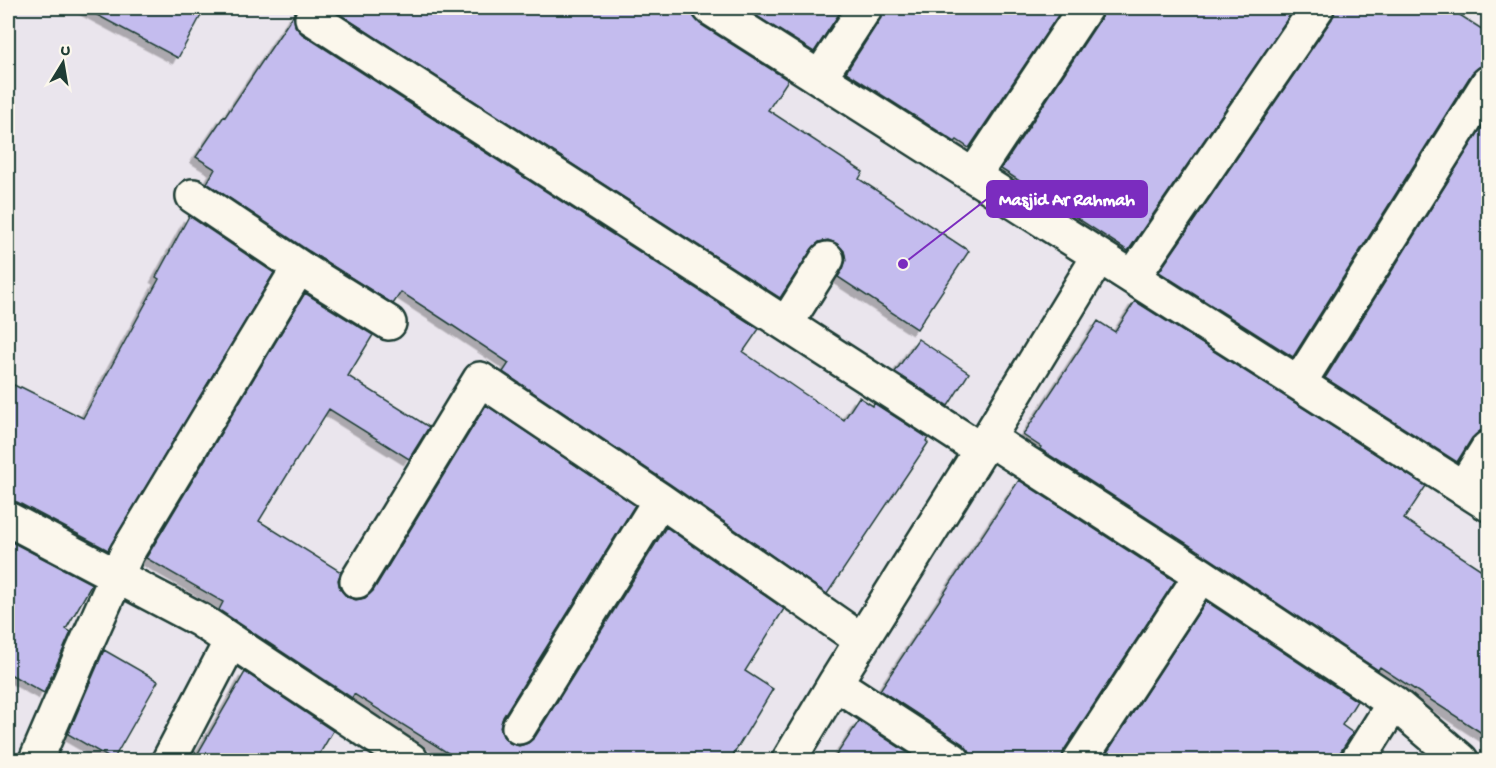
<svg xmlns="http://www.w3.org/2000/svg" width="1496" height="768" font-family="'Gochi Hand',sans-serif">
<defs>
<filter id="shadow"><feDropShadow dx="-5.5" dy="5.5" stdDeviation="0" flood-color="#0004"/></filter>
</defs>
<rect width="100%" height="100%" fill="#eae5ed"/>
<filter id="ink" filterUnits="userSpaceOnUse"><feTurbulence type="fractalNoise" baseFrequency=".0167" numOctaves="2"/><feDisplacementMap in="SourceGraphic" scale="12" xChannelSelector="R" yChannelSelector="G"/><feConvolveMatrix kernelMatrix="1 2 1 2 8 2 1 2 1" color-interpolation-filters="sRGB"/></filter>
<g filter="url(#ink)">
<path fill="#c4bcee" stroke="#1f3d34" stroke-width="1.5" filter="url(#shadow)" d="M84,8H205L178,58Z
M330,8H691L694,17L700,24L788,80L768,110L863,172L859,179L969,251L917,329L838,277L843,269L846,260L844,251L837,244L828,240L819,242L812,249L780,298Z
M744,8H843L814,52Z
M883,8H1063L969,148L957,140L955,142L846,72L881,18Z
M1103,8H1295L1128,251L1001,169L1101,18Z
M1335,8H1449L1488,33V64L1479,67L1472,73L1293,357L1159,272L1332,19Z
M294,14L295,26L302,34L759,329L743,352L800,391L844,420L859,397L873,406L874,403L928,438L926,441L928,443L827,594L670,484L503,372L509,363L444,320L401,292L393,304L309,251L207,183L215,169L196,157L224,116L225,117Z
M1488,117V429L1480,431L1472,438L1457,462L1325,378Z
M189,216L274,273L108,550L17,502L8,500V382L20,388L21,387L83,418L159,279L156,277Z
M305,293L373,335L348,376L429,427L409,459L329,409L306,446H305L259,521L341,572L338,580L340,589L347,597L356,600L365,598L373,591L486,405L635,505L503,717L500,727L503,736L510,743L519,746L528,743L535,737L666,527L784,609L745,671L773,689L730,760H459L354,694L352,698L219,610L223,602L146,558Z
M1135,301L1426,486L1404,519L1488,574V737L1380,667L1378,670L1211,559L1040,449L1041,447L1023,435L1098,321L1115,332Z
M918,339L969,373L948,406L895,372Z
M1019,480L1175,581L1064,750L1062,760H972L969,751L963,744L880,690Z
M8,540L92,584L66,629L71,632L44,693L8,673Z
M1206,601L1357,701L1342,725L1353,733L1335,760H1102Z
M104,650L158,681L113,760L68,734Z
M245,672L333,731L316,760H194Z
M859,721L919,760H833Z"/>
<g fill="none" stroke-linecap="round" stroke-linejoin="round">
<g stroke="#1f3d34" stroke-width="38">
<path id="minor" d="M710,8L1488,504
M312,18L981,450
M820,77L865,8
M974,175L1085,8
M193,196L299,267L389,323
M1133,277L1317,8
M786,324L827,259
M1299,383L1488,83
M988,438L1201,575L1394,703L1461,760
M1463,488L1488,448
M8,519L200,620L411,760
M357,581L480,379L660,500L861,640
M835,683L953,760
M519,727L660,500
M36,760L83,651L127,553L299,267
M169,760L231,641
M789,760L835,683L981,450L1099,256
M1080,760L1201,575
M1358,760L1394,703"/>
</g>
<use href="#minor" stroke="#fbf7ec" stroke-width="33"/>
</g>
</g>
<path fill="none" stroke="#7b2cbf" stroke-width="2" d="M903 264L987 199"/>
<circle fill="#7b2cbf" stroke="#fbf7ec" stroke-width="2" cx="903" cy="264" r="6"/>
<rect fill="#7b2cbf" stroke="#7b2cbf" stroke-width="2" x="987" y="181" width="160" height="36" rx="6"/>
<g font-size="18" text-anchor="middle" font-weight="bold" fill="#fff">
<text x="1067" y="205">Masjid Ar Rahmah</text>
</g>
<rect width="1496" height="768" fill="none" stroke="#fbf7ec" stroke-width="30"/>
<rect x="15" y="15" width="1466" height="738" fill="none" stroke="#1f3d34" stroke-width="2" filter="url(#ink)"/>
<g transform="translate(63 63) rotate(11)" stroke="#fbf7ec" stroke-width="4.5" paint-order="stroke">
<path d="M0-4.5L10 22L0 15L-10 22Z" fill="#1f3d34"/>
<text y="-9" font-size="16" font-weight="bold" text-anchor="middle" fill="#1f3d34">U</text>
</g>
</svg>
